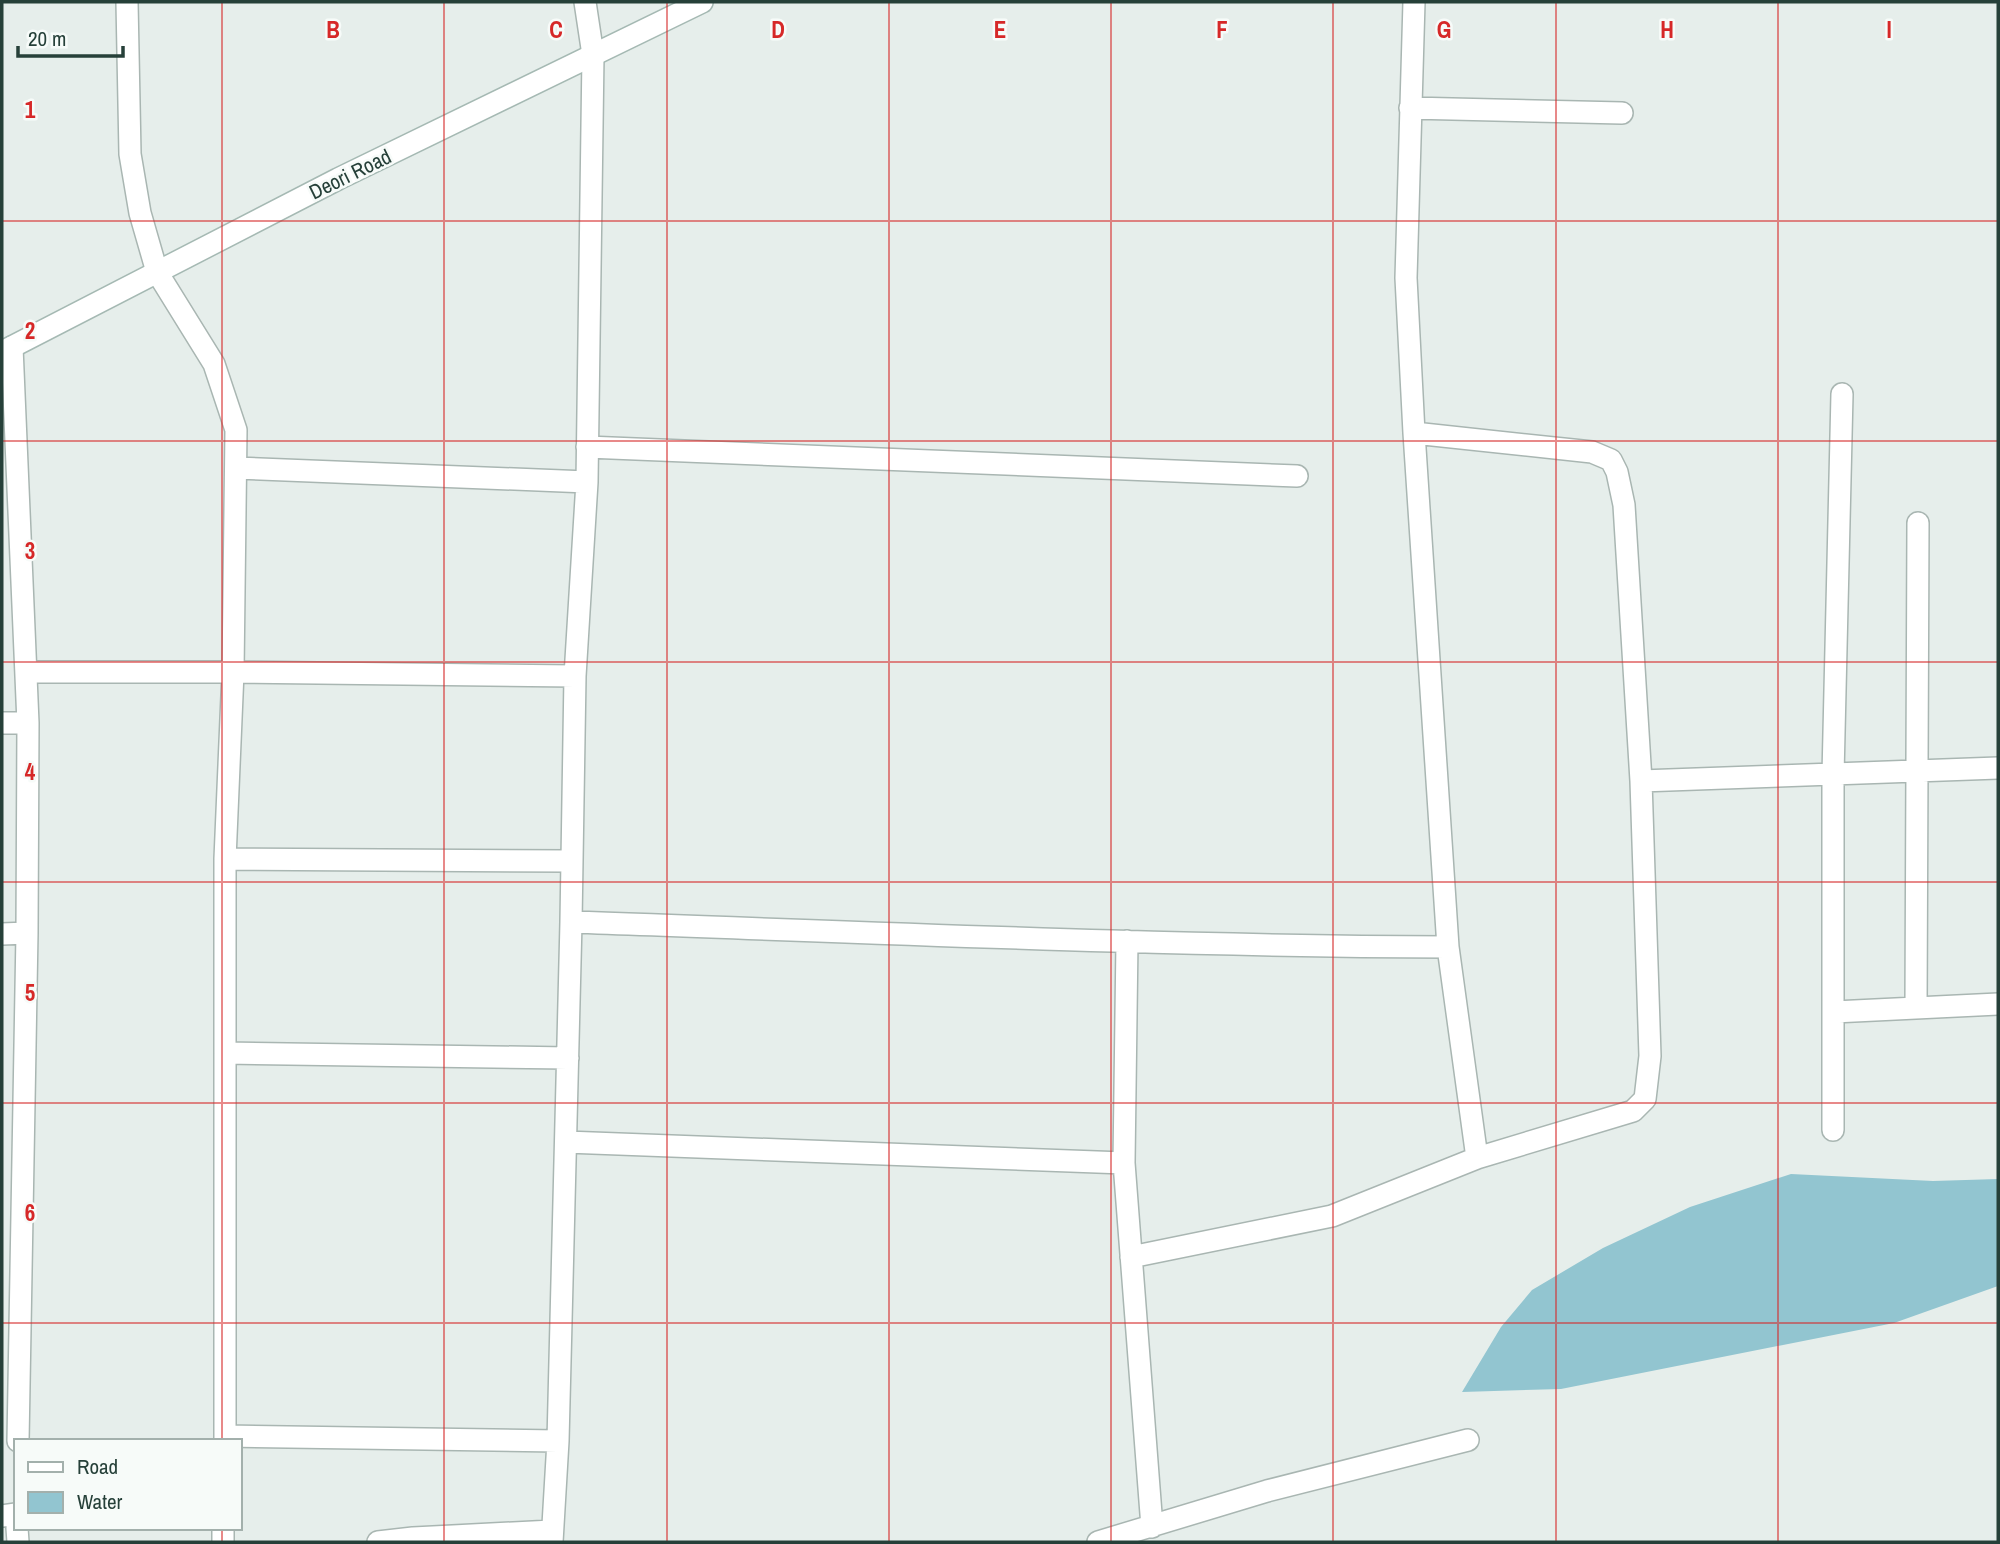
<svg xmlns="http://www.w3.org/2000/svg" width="2000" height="1544" font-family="'Archivo Narrow',sans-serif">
<rect width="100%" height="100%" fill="#e6eeeb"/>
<path fill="#92c5d0" d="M1791,1174L1933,1181L1998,1179V1286L1894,1323L1561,1389L1462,1392L1501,1327L1532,1290L1603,1248L1690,1207Z"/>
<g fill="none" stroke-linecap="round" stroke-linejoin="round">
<g stroke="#a9b6b2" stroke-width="24">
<path id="street" d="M127,2L130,154L140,213L157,272L214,364L236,430L233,672L225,859V1441
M1414,2L1406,278L1414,433L1448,947L1477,1158
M1410,108L1622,113
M12,347L28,723L27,933L18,1441
M587,447L1297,476
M236,468L587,482
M26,672H233L575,676
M2,723H28
M1641,781L1998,768
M225,859L571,861
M571,922C863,932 1156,946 1448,947
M2,934L27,933
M1127,941L1124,1163L1152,1527
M1916,1008L1918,523
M1834,1012L1998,1004
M225,1053L568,1058
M1833,1130V775L1842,394
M566,1142L1124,1163
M1131,1257L1332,1216L1477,1158L1633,1111L1645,1099L1650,1056L1641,781L1624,505L1617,472L1611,460L1592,452L1414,433
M225,1436L558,1441
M2,1516L16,1514
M17,1528L18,1542
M223,1542V1528
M378,1542L413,1538L552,1531
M552,1542L558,1441L571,922L575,676L587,482L593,55L585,2
M1098,1542L1267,1491L1468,1440"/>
</g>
<g stroke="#a5b9b3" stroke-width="24">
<path id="secondary" d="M2,352L338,179L702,2"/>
</g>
<use href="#street" stroke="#fff" stroke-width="21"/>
<use href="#secondary" stroke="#fff" stroke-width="21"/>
</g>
<path fill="none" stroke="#d62828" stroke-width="2" stroke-opacity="0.55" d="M222,2V1441M444,2V1542M667,2V1542M889,2V1542M1111,2V1542M1333,2V1542M1556,2V1542M1778,2V1542M2,221H1998M2,441H1998M2,662H1998M2,882H1998M2,1103H1998M2,1323H1998M222,1528V1542"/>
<g text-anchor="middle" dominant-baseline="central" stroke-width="5" stroke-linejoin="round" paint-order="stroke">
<g font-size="21" fill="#264039" stroke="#f7fbf9">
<text transform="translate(350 174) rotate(-26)">Deori Road</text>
</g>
</g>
<g font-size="23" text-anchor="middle" font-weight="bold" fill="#d62828" stroke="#f7fbf9" stroke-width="5" stroke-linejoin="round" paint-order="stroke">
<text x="333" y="38">B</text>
<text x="556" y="38">C</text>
<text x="778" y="38">D</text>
<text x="1000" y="38">E</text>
<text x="1222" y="38">F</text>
<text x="1444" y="38">G</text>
<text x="1667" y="38">H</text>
<text x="1889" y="38">I</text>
<text x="30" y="118">1</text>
<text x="30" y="339">2</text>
<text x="30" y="559">3</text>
<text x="30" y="780">4</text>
<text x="30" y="1001">5</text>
<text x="30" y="1221">6</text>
</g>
<rect width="2000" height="1544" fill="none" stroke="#264039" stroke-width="7"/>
<rect x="14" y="1439" width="228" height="91" fill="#f7fbf9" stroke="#a3b0ac" stroke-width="2"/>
<rect x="28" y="1462" width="35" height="10" fill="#ffffff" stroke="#a3b0ac" stroke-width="2"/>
<text x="77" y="1474" font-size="21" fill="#264039">Road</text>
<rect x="28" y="1492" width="35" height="21" fill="#92c5d0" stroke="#a3b0ac" stroke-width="2"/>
<text x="77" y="1509" font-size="21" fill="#264039">Water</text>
<path d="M18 46v10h105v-10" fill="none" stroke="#264039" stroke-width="3.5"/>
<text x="28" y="46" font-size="21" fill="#264039" stroke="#f7fbf9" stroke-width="5" paint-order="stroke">20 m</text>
</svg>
